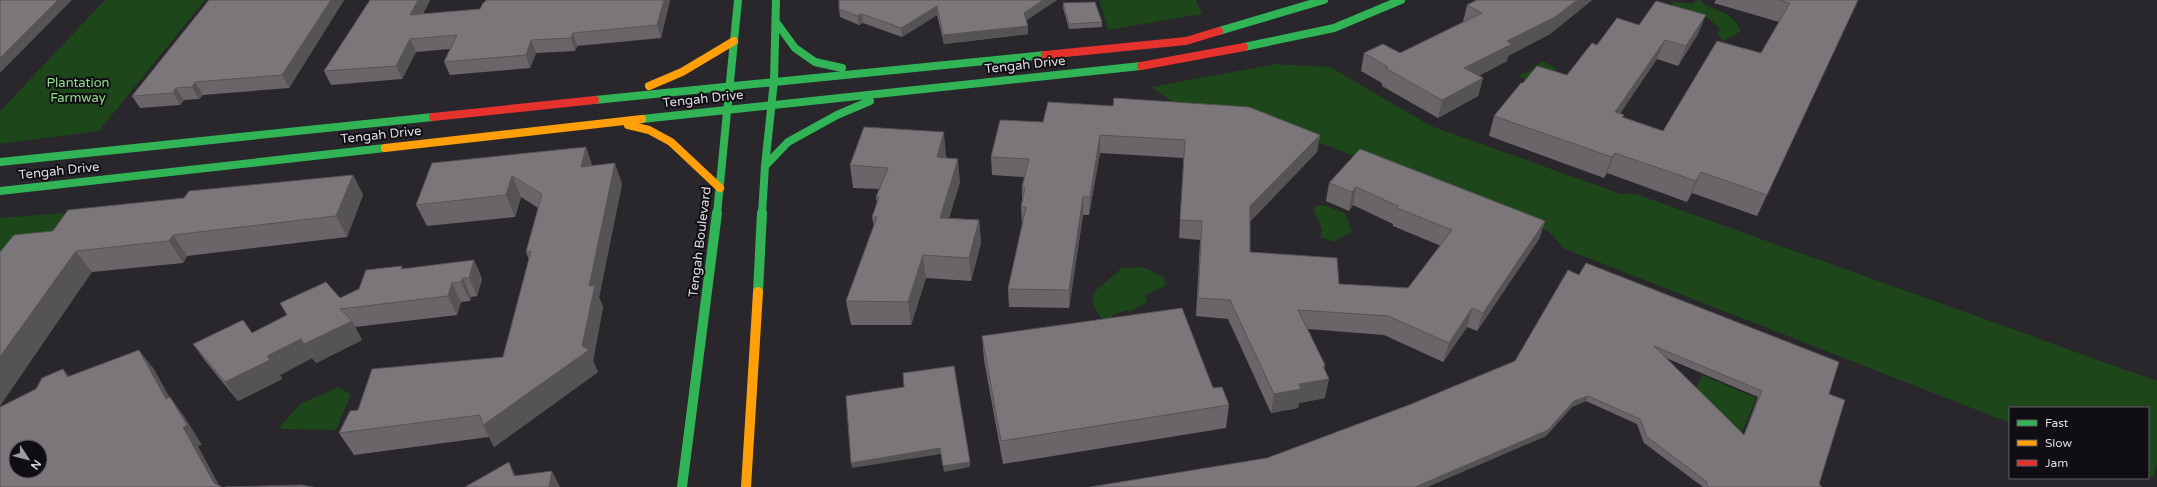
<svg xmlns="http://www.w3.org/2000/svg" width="2157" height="487" font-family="'Varela Round',sans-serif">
<rect width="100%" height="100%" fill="#29262c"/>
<path fill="#1d461a" d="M105,0H205L99,131L0,144V111Z
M1099,0H1196L1202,14L1108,30Z
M1700,0C1715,15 1729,6 1741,31L1724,41L1717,34L1720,29L1707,17L1673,7V3L1667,1L1693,4L1695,1Z
M1542,61L1556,68L1555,79L1537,84L1519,77L1522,73H1527Z
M1276,64L1330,67L1431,126L1621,194H1636L2157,381V464L2153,478L2148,476V408H2010V423L1565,249L1547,230L1250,116L1187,112L1151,87Z
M1317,205L1326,206L1345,213L1352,231L1334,242L1320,237L1322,229L1313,210Z
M102,210L0,267V218Z
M1143,267L1164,277L1165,286L1145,295L1147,302L1130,312L1128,310L1112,315V320L1101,318L1092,303L1095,291L1122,268Z
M1702,375L1756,398L1740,437L1694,392Z
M338,387L351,394L336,430L278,429L300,404Z"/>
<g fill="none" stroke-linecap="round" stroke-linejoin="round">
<path stroke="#30b455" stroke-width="8" d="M776,22L795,48L815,62L842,68
M1219,31L1324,0
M1244,47L1334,28L1401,0
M595,100L1045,55
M642,119L1141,66
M0,162L433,117
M765,166L788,142L837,115L870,101
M0,191L385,148
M717,214L738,0
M762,214L765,166L774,81L776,0"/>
<path stroke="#30b455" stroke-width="10" d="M758,292L762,213
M682,487L717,213"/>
<path stroke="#ff9f0a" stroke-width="8" d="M649,86L682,72L734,41
M628,125L649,130L671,142L720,188
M385,148L642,119"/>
<path stroke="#ff9f0a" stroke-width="10" d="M746,487L758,292"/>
<path stroke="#e5322d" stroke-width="8" d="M1045,55L1186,41L1219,31
M1141,66L1244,47
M433,117L595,100"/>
</g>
<path fill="#6a6569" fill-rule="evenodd" d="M209,0H344L289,88L203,95L199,99L184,100L180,105L140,108L132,96Z
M370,0H430L423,14L480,9L486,0H670L661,38L577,46L575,51L536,53L530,68L450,75L444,62L450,49L416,52L402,79L331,85L324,71Z
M839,0H1057L1026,20L1028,34L944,44L937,15L902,37L863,23L859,25L840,17L839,9Z
M1477,0H1592L1550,34L1508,56L1507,61L1478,76L1483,78L1478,96L1438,118L1382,86V83L1361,71L1364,53H1400L1463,22L1467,5Z
M1716,0H1858L1767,195L1757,216L1692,193L1687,202L1607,173L1604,178L1489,136L1494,116L1523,83L1567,75L1597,45L1639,25L1698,34L1678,66L1657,59L1620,113L1624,115L1623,117L1663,131L1761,53L1779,22L1714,3Z
M1063,3L1102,22V27L1069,29L1063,8Z
M1043,122L1320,135L1317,152L1250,221V252L1339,284L1408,288L1441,246L1393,226V224L1353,205L1349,211L1326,201L1329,183L1360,149L1545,221L1539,239L1477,331L1467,327L1443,362L1384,335L1308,329L1325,365V398L1299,403L1298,408L1271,413L1228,319L1196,316L1200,240L1179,238L1184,158L1100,153L1089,215H1083L1069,308L1009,307L1008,289L1022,225L1021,207L1022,202V187L1024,177L992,175L991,157Z
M586,147L592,165L622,184L599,297L603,307L593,361L598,372L494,447L489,437L354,455L339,433L358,410L503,357L529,260L526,252L538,208L521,197L515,217L427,226L416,205Z
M946,155V158L960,182L949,218L979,220L981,243L971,281L926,278L911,325H851L846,301L874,227L872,217L877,204L876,197L879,189L853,188L850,165Z
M353,175L363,195L347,237L187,256L183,263L92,272L53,231L184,198Z
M474,260L482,279L477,296L471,297L470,301L461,302L457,315L355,327L362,340L316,363L312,358L280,375L282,379L238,401L206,362L193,344L252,333L287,315L280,303L340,298L404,269Z
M1568,270L1829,394L1819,484L1822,487H1703L1644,443L1637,424L1586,401L1572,407L1546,436L1427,487H1090L1267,458L1409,405L1515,361ZM1666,358L1758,397L1744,435Z
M982,336L1229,405L1226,428L1003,464L984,360Z"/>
<path fill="#565355" d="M58,0H72L0,73V58Z
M331,0H344L289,88L282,75Z
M418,0H430L416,27L410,15Z
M664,0H670L661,38L657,25Z
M1043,0H1057L1024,22V13Z
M1577,0H1592L1550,34L1508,56L1507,61L1460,86L1464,68L1507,41Z
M937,6V15L902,37L901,28Z
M862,14L863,23L859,25L857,16Z
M1706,15L1698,34L1678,66L1686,46Z
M1028,26V34L944,44L943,35Z
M573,33L577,46L575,51L571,38Z
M410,39L416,52L402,79L396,66Z
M531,40L536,53L530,68L526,55Z
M1665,40L1657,59L1608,132L1615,112Z
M1483,78L1478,96L1438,118L1442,100Z
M195,82L203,95L199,99L192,87Z
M176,88L184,100L180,105L173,93Z
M944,132L946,155L939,179L937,157Z
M1100,135V153L1089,215L1090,197Z
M1320,135L1317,152L1248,224L1250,206Z
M586,147L593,169L581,167Z
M1615,153L1607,173L1604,178L1612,157Z
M958,159L960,182L942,241L940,218Z
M615,163L622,184L599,297L603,307L593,361L598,372L494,447L483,425L582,346L589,286Z
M1701,172L1692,193L1687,202L1696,181Z
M353,175L363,195L347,237L336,216Z
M512,176L521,197L515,217L506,195Z
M1356,187L1353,205L1349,211L1352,192Z
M1083,197V215L1069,308V290Z
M979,220L981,243L971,281L969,258Z
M1545,221L1539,239L1477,331L1483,313Z
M173,235L187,256L183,263L169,241Z
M76,251L92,272L0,406V357Z
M923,255L926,278L911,325L908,302Z
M474,260L482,279L477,296L469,278Z
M463,278L471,297L470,301L461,282Z
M452,283L461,302L457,315L448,296Z
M1472,308L1467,327L1443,362L1449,343Z
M352,321L362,340L316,363L304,344Z
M301,339L312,358L280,375L282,379L238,401L225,382L267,356Z
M139,350L154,369L181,418L166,399Z
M1325,365L1322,380L1329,379L1325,398L1299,403L1298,408L1271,413L1274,394L1299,384L1323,366Z
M63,369L79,388L67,377Z
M1588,396L1586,401L1572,407L1546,436L1427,487H1415L1574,401Z
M170,397L184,416L202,445L198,446L220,487L214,483L183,427Z
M940,448L941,454L852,468L851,463Z
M509,462L517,479L514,476Z
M970,462V467L944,472L943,466Z
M552,471L560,487H549Z"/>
<path fill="#7b767a" stroke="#565355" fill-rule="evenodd" d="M0,0H58L0,58Z
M209,0H331L282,75L195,82L192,87L176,88L173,93L132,96Z
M370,0H418L410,15L480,9L483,3L485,2L486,0H664L657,25L573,33L571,38L531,40L526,55L444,62L457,35L410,39L396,66L324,71Z
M839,0H1043L1024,13L1028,26L943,35L937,6L901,28L862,14L857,16L839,9Z
M1477,0H1577L1555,17L1507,41L1512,44L1464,68L1483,78L1442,100L1385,68L1388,67L1364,53L1383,44L1400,53L1482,13L1467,5Z
M1778,0H1858L1767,195L1701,172L1696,181L1615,153L1612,157L1494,116L1521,83H1523L1537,66L1567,75L1592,43L1597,45L1617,18L1639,25L1656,1L1706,15L1686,46L1665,40L1615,112L1624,115L1622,117L1663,131L1717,41L1761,53L1790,3Z
M1095,2L1102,22L1069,24L1063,3Z
M1114,98L1249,107L1320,135L1250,206V252L1337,258L1339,284L1408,288L1452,230L1397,208L1398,206L1356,187L1352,192L1329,183L1360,149L1545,221L1483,313L1472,308L1449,343L1388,316L1298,310L1325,365L1323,366L1329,379L1299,384L1301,389L1274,394L1230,300L1198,298L1202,221L1180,220L1185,140L1100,135L1090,197H1083L1069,290L1008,289L1026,207H1021L1025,188L1022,187L1029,159L991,157L1000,120L1043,122L1048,102L1113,106Z
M864,127L944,132L937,157L958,159L940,218L979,220L969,258L923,255L908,302L846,301L877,217H872L879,197H876L888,168L850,165Z
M586,147L581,167L615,163L589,286L595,285L582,346L589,350L483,425L480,415L339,433L350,411L358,410L372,369L503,357L531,251L526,252L542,194L512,176L506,195L416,205L432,163Z
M353,175L336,216L173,235L169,241L76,251L0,357V252L14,235L53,231L68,210L184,198L189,191Z
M474,260L469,278H463L461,282L452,283L448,296L340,309L352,321L304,344L301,339L267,356L270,360L225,382L193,344L243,320L252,333L287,315L280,303L326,282L340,298L359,289L366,270L402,266L401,269Z
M1586,263L1839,362L1829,394L1845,400L1819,484L1822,487H1708L1706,481L1647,437L1640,419L1588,396L1574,401L1548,430L1415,487H1090L1267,458L1409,405L1515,361L1568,270L1579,275ZM1654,346L1762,391L1744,435Z
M1182,308L1213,388L1222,387L1229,405L1001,441L982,336Z
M139,350L166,399L170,397L187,425L183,427L214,483L222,487H0V407L36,389L42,378L63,369L67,377ZM16,447H40V471H16Z
M954,366L970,462L943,466L940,448L851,463L846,396L904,387L903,373Z
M509,462L514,476L552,471L549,487H465Z
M301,485L313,487H225Z"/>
<g text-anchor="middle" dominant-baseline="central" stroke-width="4" stroke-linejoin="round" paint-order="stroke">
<g font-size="13" fill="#dfdbe3" stroke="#100d13">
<text transform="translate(1025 65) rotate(-6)">Tengah Drive</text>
<text transform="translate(703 99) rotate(-6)">Tengah Drive</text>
<text transform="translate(381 135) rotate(-6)">Tengah Drive</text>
<text transform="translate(59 171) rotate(-6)">Tengah Drive</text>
<text transform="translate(700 242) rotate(-83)">Tengah Boulevard</text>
</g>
<g font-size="13" fill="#91dd88" stroke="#100d13">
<text x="78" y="83">Plantation<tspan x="78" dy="15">Farmway</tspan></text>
</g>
</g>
<rect x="2009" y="407" width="140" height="72" fill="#100d13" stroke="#635f66"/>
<rect x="2017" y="420" width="20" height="6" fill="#30b455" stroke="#635f66"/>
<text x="2045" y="427" font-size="12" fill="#dfdbe3">Fast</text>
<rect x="2017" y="440" width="20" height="6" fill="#ff9f0a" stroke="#635f66"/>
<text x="2045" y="447" font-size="12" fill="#dfdbe3">Slow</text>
<rect x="2017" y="460" width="20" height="6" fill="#e5322d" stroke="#635f66"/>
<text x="2045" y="467" font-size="12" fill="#dfdbe3">Jam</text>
<g transform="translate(28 459) rotate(126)"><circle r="19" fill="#100d13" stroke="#635f66"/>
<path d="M0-3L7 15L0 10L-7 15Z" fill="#9f9ca3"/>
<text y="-6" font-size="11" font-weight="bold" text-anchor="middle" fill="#dfdbe3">N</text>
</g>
</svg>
